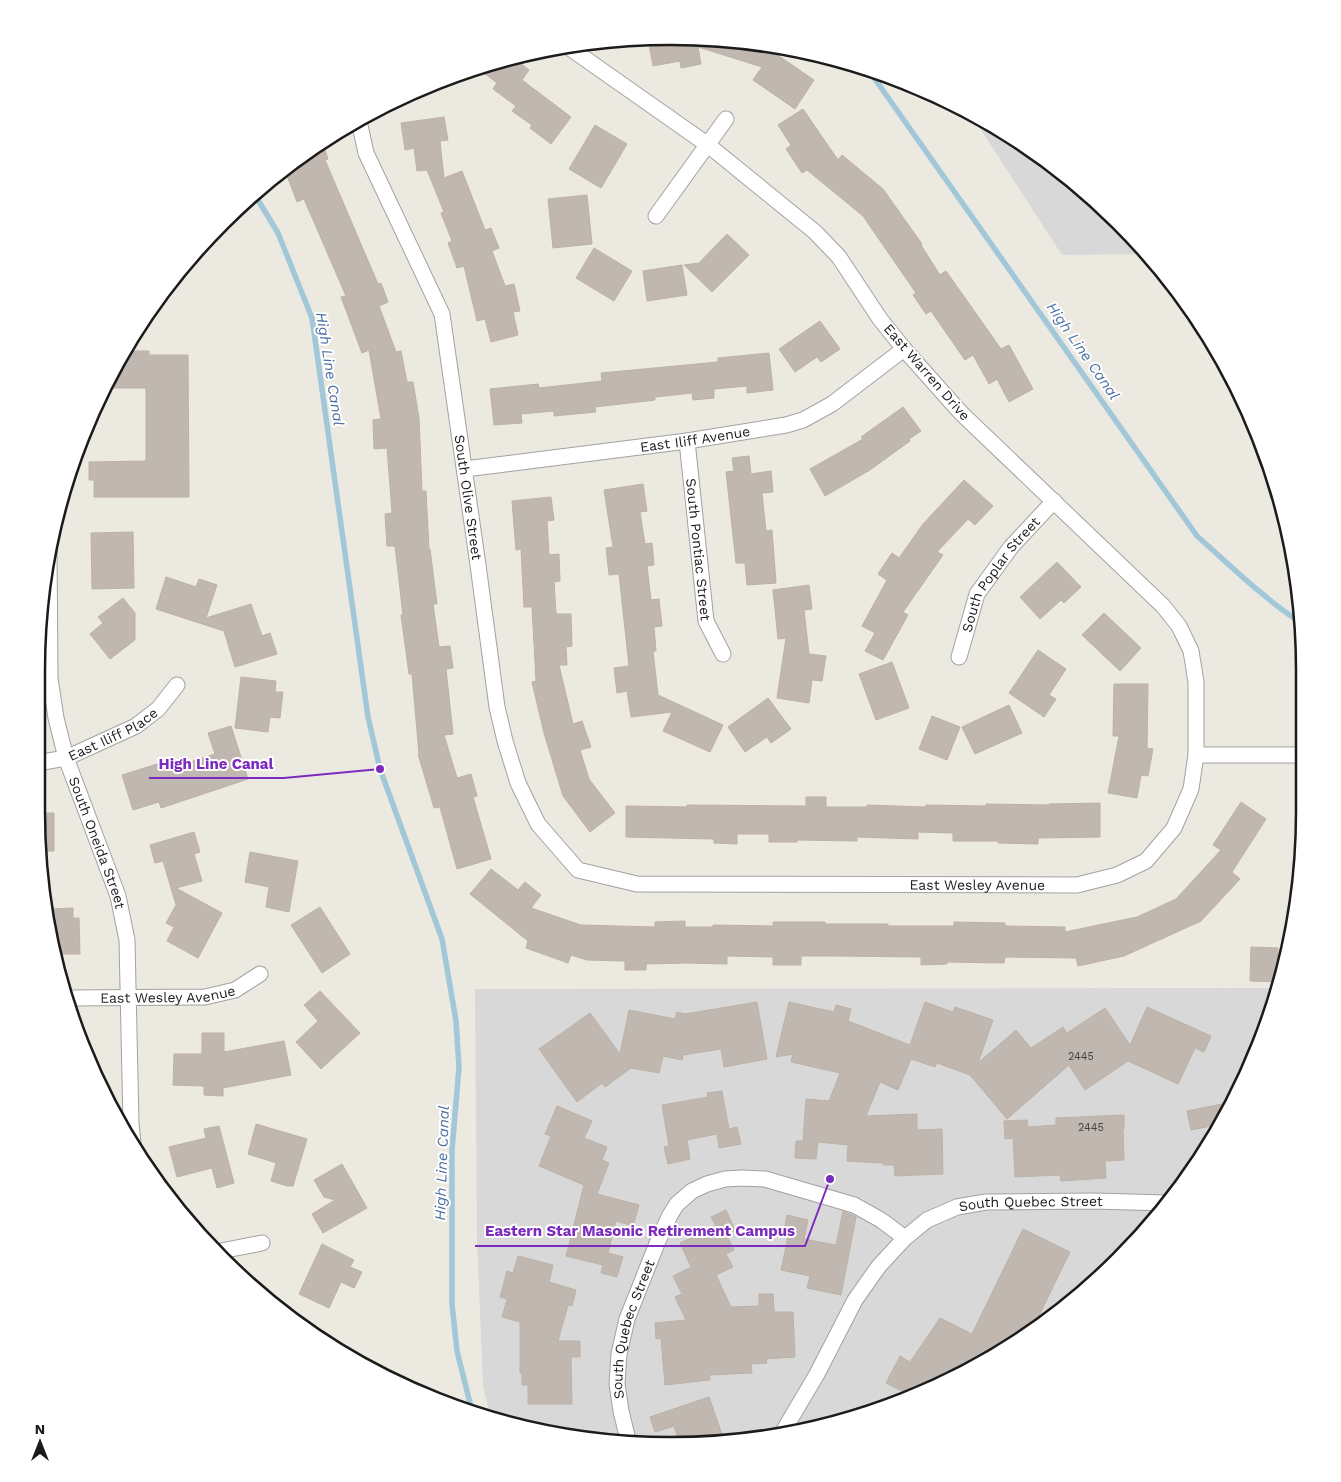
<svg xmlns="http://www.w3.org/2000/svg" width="1341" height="1482" font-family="'Work Sans',sans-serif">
<rect width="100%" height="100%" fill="#ece9e0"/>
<path fill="#d9d8d8" d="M972,116L1023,143L1119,222L1145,254L1062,255Z
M1277,988L1271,1015L1220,1128L1148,1229L1056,1315L913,1397L795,1434L670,1446L507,1424L491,1418L483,1386L477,1239L475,989Z"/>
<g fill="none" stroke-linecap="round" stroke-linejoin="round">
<path stroke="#a2c7d8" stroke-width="5.5" d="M870,72L1197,536C1230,565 1263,598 1300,622
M255,195L278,233L312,318L368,717L380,769L442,939L456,1021L459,1067L452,1150V1304L457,1351L472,1411"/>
</g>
<path fill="#c0b8b0" stroke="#bdb1a4" d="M670,36L763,45L814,80L795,109L753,80L762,67L698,47L701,64L681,68L680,61L653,66L648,38Z
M514,58L529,70L522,80L571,117L551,144L530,128L532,125L512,111L516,106L493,89L497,83L479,69Z
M803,109L838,160L842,155L883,189L922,244L921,245L940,275L946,271L1001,349L1009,345L1033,389L1009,402L997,379L989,384L973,355L965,360L931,311L926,314L913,295L916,293L863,216L807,170L802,173L786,149L791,145L778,125Z
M444,117L448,140L440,141L444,178L462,171L485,230L491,228L499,248L492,251L505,286L514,284L520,311L513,312L518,335L491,342L485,319L477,321L464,266L457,268L448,243L452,241L441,213L444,212L427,170L417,171L414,148L405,150L401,123Z
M595,125L627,144L601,188L569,169Z
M322,141L328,159L325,160L378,284L381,283L388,302L379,306L396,352L401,351L407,382H413L419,418L422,491H426L429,550L430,549L437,604H433L439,647L450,646L453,668L446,669L453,734L444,735L457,778L471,774L477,796L473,797L491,859L457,869L440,807L434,808L418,754H419L412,674H409L401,615H403L395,546H387L385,514L392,513L387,448L374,449L373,420L381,419L369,350L362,353L341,297L346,296L304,199L297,202L285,170Z
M587,195L592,244L553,248L548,199Z
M727,234L749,255L712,292L684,265L699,263Z
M594,248L632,271L614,301L576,278Z
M682,265L687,295L647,301L643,271Z
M820,321L840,349L821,362L817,357L795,372L779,349Z
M126,351H149V355H188L189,497H94V480H89V462L146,461V388H106Z
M769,353L773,390L747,393V386L714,389V398L693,400L692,393L655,397V400L595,407L596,412L554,416V411L521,414L522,423L494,425L490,389L538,384L539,388L602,381L601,373L718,362V358Z
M903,407L921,431L909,439L910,441L870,470L825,496L810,469L863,439L861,437Z
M749,456L751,474L771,471L773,492L762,493L766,531L772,530L776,583L747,585L745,563H736L726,472L734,471L732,458Z
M964,480L993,506L975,525L968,519L937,552L943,555L903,612L908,615L883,660L865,651L875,633L862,626L887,580L878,574L892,553L899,558L923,524Z
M643,484L647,511L640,512L645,544L652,543L654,565L647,566L651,600L659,599L662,626L654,627L656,651H653L658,695L723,725L710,752L663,731L672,712L631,717L627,691L617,693L614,668L629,666L619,574L609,575L606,548L613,547L604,490Z
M551,497L554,520L547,521L549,555L559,554L560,581L554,582L556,614H571L572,646L566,647L567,665H559L573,724L582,721L591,747L580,750L589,779L615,813L590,832L563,796L544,733L532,682L536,681L532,607H524L521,549L516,550L512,501Z
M133,532L134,588L92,589L91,533Z
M1057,562L1081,587L1064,603L1061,600L1040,619L1020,597Z
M166,577L196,587L199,579L217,585L206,618L251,604L262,636L270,633L277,654L235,667L224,631L156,609Z
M809,585L812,609L804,610L809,654L826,656L822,681L812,680L809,703L777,698L786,638L778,639L773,590Z
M123,598L135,613V640L110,659L90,634L103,623L98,617Z
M1104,613L1141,648L1120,671L1082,635Z
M1038,650L1066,669L1049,695L1056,699L1044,717L1009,693Z
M892,662L909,708L876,720L859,674Z
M241,677L276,681L275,692H283L280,718L270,717L268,732L235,728Z
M1114,684H1148L1147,748L1153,749L1148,776L1141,775L1137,798L1108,793L1119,736H1113Z
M768,698L791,729L771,743L767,737L745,752L728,727Z
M1009,705L1022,733L975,754L962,727Z
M932,716L960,727L947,760L919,749Z
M231,726L248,779L161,808L159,802L133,810L122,775L170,760L172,768L215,754L208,733Z
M806,797H826V807H867V805L926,807V805L986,806V804L1049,805V804L1100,803V837L1038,838V844L998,843V841H953V833L918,832V839L857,837V841L797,840V842H769V834H737V844L714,843V839L626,837V806L687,807V805L806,806Z
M1241,802L1266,819L1232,872L1240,879L1201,921L1124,956L1078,966L1076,958L1005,957L1004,963L947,962V964L921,965V957L836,956H801V965H773V957L727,956V964L685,963L646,964V970H625V961L587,960L571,955L568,963L526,948L528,941L470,894L491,869L518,890L525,882L541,895L531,908L581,925L655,927V922L685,921V927H713V925L773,926V922H825V924H888V926H954V922L1005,923V926L1065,927V932L1137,917L1176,899L1221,850L1213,845Z
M36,813H54V851H40Z
M194,832L200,852L194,854L202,881L176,888L222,913L198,958L167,941L174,927L166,923L176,905L163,861L155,863L150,845Z
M250,852L298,861L289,912L266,907L269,887L245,882Z
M320,907L350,954L322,973L291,925Z
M73,908V918H79L80,954H55L48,936L47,919L50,918V909Z
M1251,947L1278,948L1277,982L1250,981Z
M320,991L360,1033L321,1069L296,1042L318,1021L304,1005Z
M757,1002L767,1059L724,1067L721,1049L683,1055L682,1060L663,1056L659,1073L631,1068L605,1087L602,1083L577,1102L539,1049L590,1013L620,1054L629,1010L675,1019L677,1012L685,1014Z
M789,1002L834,1012L836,1005L851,1009L848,1021L910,1045L925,1002L953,1012L955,1007L993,1020L978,1063L1016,1030L1031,1048L1063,1027L1067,1033L1105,1008L1130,1045L1147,1007L1211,1036L1204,1052L1195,1048L1178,1084L1128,1061L1085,1090L1069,1065L1007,1119L970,1075L937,1063L935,1067L911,1059L898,1090L880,1082L866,1116L917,1114V1130L942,1129L943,1174L895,1176L894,1165H883V1163L847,1161L848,1145L818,1142L816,1159L795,1158L796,1141H803L806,1099L829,1101L840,1073L791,1062L793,1054L776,1057Z
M202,1033H224V1052L284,1041L291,1075L223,1088V1096L204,1095V1086L173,1085L174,1054H202Z
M722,1091L729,1129L737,1127L741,1144L719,1148L717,1134L687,1140L690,1159L668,1164L664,1147L669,1146L662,1105L708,1097L707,1093Z
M1232,1102L1220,1128L1213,1138L1211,1126L1191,1130L1187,1111Z
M557,1106L592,1121L584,1138L607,1147L602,1160L609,1163L597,1194L639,1205L633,1226L616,1221L608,1253L623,1257L617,1277L601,1273L603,1265L566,1256L584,1185L539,1166L551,1136L545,1134Z
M1124,1115V1129H1123L1124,1160L1105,1161L1106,1178L1061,1181L1060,1175L1015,1177L1013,1138L1005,1139L1004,1121L1027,1120L1028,1127L1056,1125V1118Z
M256,1124L307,1139L293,1186H287L271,1181L276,1163L248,1154Z
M219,1126L234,1183L217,1188L212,1168L177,1177L169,1147L206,1138L204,1129Z
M342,1164L367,1208L323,1233L312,1214L335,1200L324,1197L314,1180Z
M726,1210L735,1230L726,1234L734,1250L726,1254L733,1267L716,1275L731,1307L759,1306V1294H773L774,1312H793L795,1357L766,1359L767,1363L751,1364L752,1373L709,1375L710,1380L665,1385L661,1338L656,1339L655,1323L686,1320L675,1297L682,1294L673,1276L691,1267L680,1243L716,1226L711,1217Z
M843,1211L856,1217L841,1295L807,1288L810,1276L781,1270L789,1232L784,1231L787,1215L808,1220L804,1239L836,1245Z
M1023,1229L1070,1252L1033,1328L914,1397L886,1383L900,1356L910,1362L940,1318L972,1334Z
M322,1244L354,1260L350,1267L362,1272L354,1288L341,1282L329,1308L299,1294Z
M518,1256L553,1265L549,1282L576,1290L572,1306L568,1305L558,1341H580V1357H571L572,1404H528V1385H522V1373H520V1322L502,1317L507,1299L500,1297L507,1271L513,1273Z
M709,1397L724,1440L680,1445L674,1426L655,1432L650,1417Z"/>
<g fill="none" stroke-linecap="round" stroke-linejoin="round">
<g stroke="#a2a2a2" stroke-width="17">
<g id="minor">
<path id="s1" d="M359,121L366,153L442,314L478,565L497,707L505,741L518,783L538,824L578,870L637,884L1077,885L1117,875L1146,861L1174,828L1191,789L1196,755V682L1191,651L1179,626L1163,606L961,413L904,349L880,319L839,257L815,232L708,145L567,46"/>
<path d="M656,216L726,119"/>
<path id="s2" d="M687,441L706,621L723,654"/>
<path id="s3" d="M465,469L687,441L786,425L803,420L832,404L904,349"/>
<path id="s4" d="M49,545L50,678L56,718L66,758L118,896L127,940L131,1124L133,1143"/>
<path id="s5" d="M959,657L977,594L1011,547L1054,501"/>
<path d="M1196,755H1303"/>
<path id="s6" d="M37,763L66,758L136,726L158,709L177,685"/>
<path id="s7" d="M70,998L205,997L235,990L260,974"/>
<path d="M221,1251L262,1243"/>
<path id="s8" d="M781,1435L817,1374L855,1300L879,1266L905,1238L927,1220L957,1207L986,1202L1094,1201L1166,1203"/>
<path id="s9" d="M628,1440L621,1411L617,1384L619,1354L627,1319L658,1241L670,1215L677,1204L692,1191L707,1184L725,1179L742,1178L765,1179L854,1205L881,1220L905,1238"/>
</g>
</g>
<use href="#minor" stroke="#fff" stroke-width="15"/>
</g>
<g text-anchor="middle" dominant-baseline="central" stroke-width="4" stroke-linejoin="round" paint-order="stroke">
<g font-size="11" fill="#444240">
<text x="1081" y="1056">2445</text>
<text x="1091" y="1127">2445</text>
</g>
<g font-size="14" fill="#1b1b1b" stroke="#fff">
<text transform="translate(927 372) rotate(49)">East Warren Drive</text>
<text stroke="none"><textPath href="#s3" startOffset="232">East Iliff Avenue</textPath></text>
<text stroke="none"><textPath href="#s1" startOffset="396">South Olive Street</textPath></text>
<text stroke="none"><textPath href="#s2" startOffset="109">South Pontiac Street</textPath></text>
<text stroke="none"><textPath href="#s5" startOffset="94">South Poplar Street</textPath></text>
<text stroke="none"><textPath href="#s6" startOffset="82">East Iliff Place</textPath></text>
<text stroke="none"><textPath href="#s4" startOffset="305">South Oneida Street</textPath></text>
<text stroke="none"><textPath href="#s1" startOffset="1194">East Wesley Avenue</textPath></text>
<text stroke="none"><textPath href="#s7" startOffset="98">East Wesley Avenue</textPath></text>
<text stroke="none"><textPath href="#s8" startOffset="369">South Quebec Street</textPath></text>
<text stroke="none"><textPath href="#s9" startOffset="114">South Quebec Street</textPath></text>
</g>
<g font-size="15" font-style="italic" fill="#4d70a4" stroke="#fff">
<text transform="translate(1083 351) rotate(55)">High Line Canal</text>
<text transform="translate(330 369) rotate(81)">High Line Canal</text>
<text transform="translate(442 1163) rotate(-88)">High Line Canal</text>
</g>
</g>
<path d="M0 0H1341V1482H0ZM670 45H671A625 625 0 0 1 1296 670V812A625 625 0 0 1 671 1437H670A625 625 0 0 1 45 812V670A625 625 0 0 1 670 45Z" fill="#fff" fill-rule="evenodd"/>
<path fill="none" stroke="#1b1b1b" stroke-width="2.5" d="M670 45H671A625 625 0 0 1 1296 670V812A625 625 0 0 1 671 1437H670A625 625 0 0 1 45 812V670A625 625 0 0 1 670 45Z"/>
<path fill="none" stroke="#7b2cbf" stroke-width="2" d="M380 769L284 778H149M830 1179L805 1246H475"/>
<g fill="#7b2cbf" stroke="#fff" stroke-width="2">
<circle cx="380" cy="769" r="5"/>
<circle cx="830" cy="1179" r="5"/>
</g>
<g font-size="15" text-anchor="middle" font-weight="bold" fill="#7b2cbf" stroke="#fff" stroke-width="4" stroke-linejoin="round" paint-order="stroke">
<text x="216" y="769">High Line Canal</text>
<text x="640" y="1236">Eastern Star Masonic Retirement Campus</text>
</g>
<g transform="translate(40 1442)" stroke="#ffffff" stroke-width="4" paint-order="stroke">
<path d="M0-4L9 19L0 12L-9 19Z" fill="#1b1b1b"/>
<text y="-8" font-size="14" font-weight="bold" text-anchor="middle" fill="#1b1b1b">N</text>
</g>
</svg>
